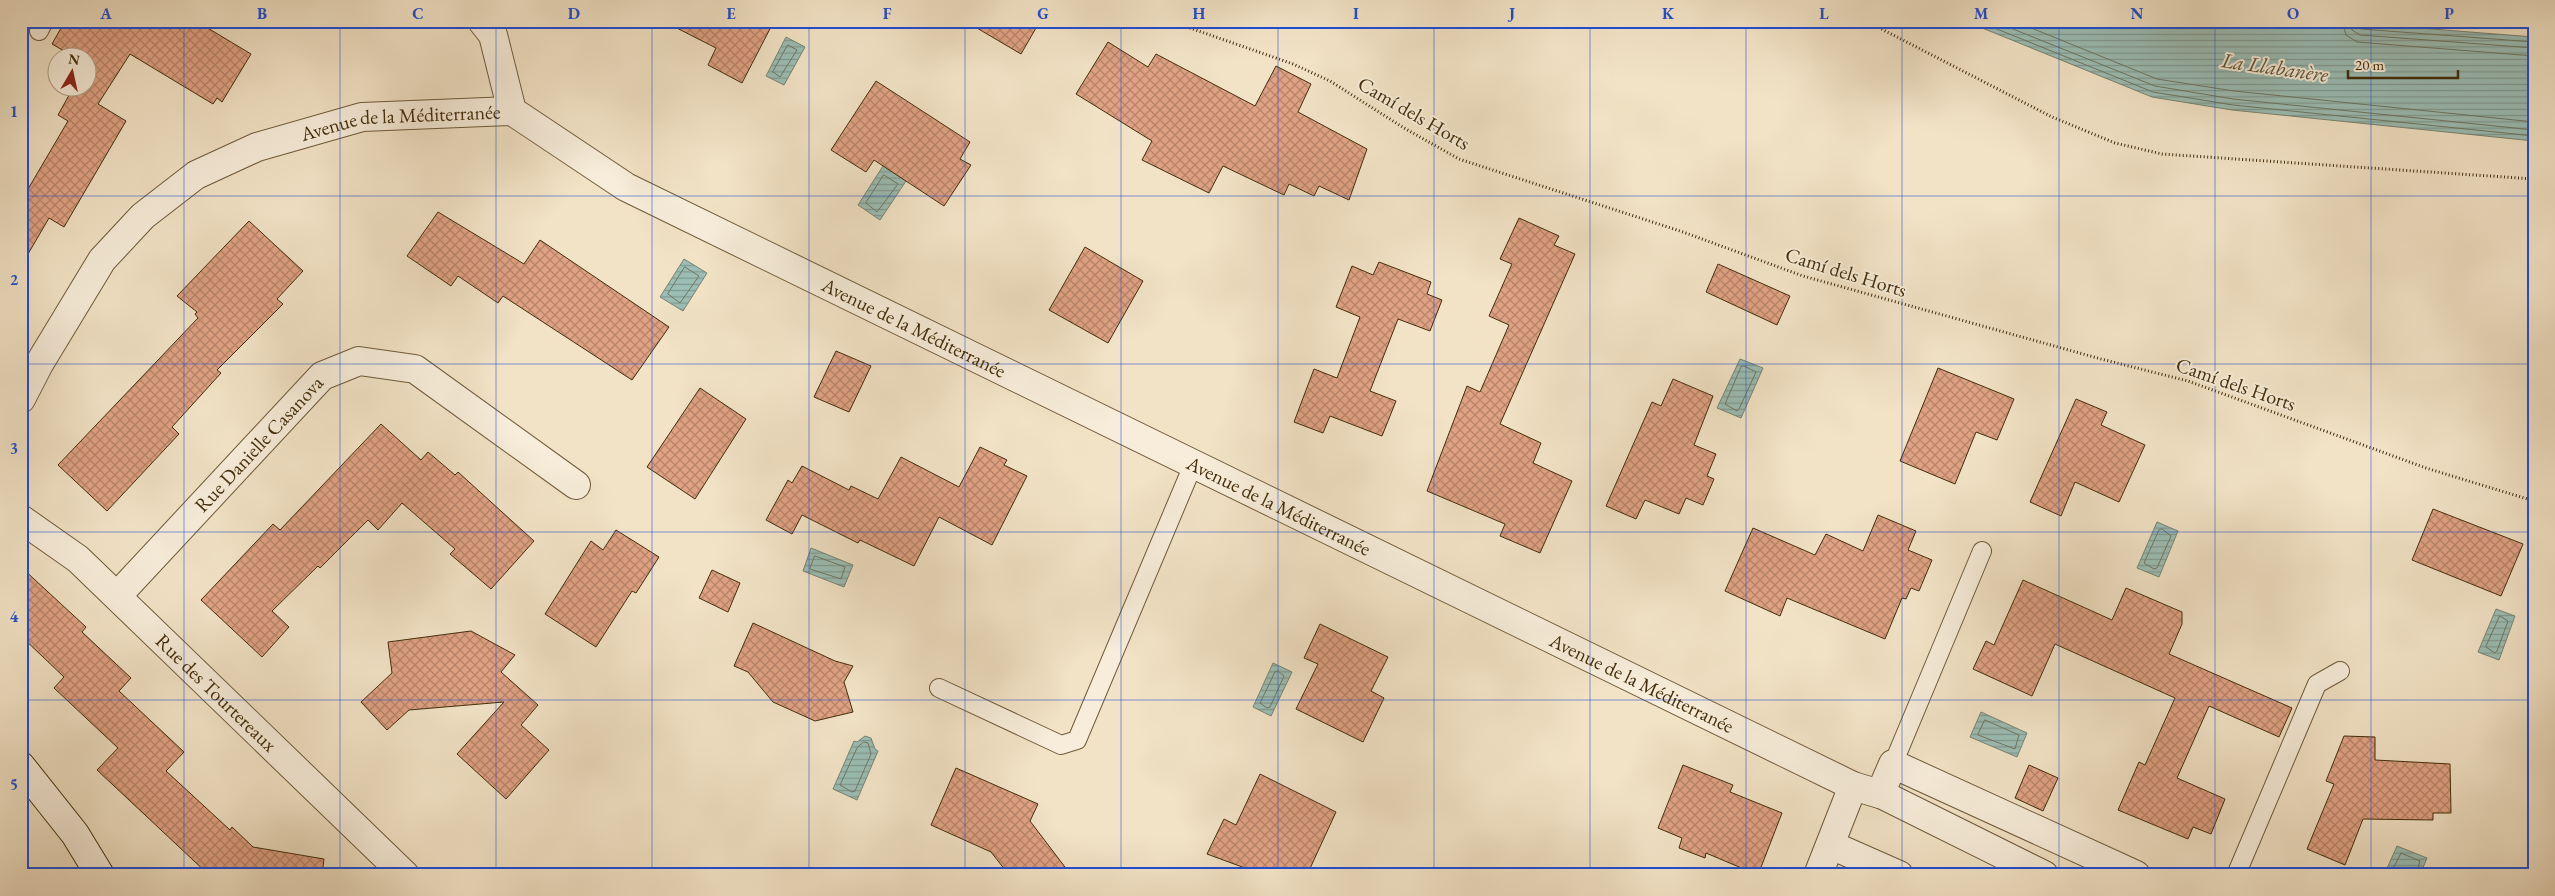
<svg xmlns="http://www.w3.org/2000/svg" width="2555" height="896" font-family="'EB Garamond',serif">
<defs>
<pattern id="water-rules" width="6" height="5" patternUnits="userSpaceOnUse" patternTransform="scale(1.25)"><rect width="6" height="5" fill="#9bbeb6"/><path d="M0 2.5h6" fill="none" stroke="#809b92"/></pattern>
<pattern id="building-cross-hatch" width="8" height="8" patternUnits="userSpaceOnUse" patternTransform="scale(1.25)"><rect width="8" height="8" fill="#e0a284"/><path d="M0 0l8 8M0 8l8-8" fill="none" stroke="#b7846a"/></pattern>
</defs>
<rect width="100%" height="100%" fill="#f2e3c6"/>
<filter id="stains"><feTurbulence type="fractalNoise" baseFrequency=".004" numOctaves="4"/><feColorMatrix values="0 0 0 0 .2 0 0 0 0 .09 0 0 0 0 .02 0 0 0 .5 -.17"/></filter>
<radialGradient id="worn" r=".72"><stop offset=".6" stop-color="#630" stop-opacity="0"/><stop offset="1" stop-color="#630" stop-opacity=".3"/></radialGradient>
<path fill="url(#water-rules)" stroke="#788471" d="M1965,21H2329L2534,37V141L2232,110L2152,97Z
M786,37L805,47L784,85L766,76Z
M883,166L906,181L880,220L858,205Z
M684,259L707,273L683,311L660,297Z
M1740,359L1763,368L1741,418L1717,408Z
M2157,522L2178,531L2159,577L2137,568Z
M811,548L853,565L844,587L803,571Z
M2496,609L2515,616L2499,660L2478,652Z
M1273,663L1292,672L1271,716L1253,707Z
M1981,712L2027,733L2017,757L1970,737Z
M865,736L871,738L875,749L878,751L857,800L833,789L854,741L857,742Z
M2397,846L2427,858L2420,875H2384Z"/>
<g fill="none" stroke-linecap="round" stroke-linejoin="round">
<path stroke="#6f7660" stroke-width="1" d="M1977,21L2153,92L2233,105L2534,136
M1993,21L2155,86L2233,99L2534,130
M2014,21L2157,79L2234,91L2534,122
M2342,21L2346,35L2357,42L2534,56
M2349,21L2352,30L2360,35L2534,48
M2356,21L2357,26L2361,29L2534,42
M788,45L797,50L780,77L773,72Z
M884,175L898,184L877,212L866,203Z
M685,267L699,276L680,303L668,294Z
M1744,366L1756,372L1739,409L1737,411L1725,404L1741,367Z
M2162,529L2171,536L2157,568L2154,569L2144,563L2159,530Z
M815,556L845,567L841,579L810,569Z
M2500,616L2508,621L2497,651L2495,653L2486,647Z
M1278,671L1284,676L1270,707L1267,708L1260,703L1275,672Z
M1985,720L2019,735L2015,749L1978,735Z
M864,742L868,743L871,754L855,791L852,792L840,785L857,748Z
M2390,875L2401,853L2420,861L2416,875"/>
</g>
<path fill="url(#building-cross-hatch)" stroke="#432d0a" d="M65,21H196L251,54L222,102L217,98L213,104L130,54L98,104L126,121L64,227L49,218L21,266V201L68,121L58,115L73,88H88V58H76L52,44Z
M663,21H774L742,83L708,65L716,48Z
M965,21H1040L1021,54Z
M1108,42L1148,67L1156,54L1255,106L1276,66L1311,84L1298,112L1367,149L1349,200L1319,186L1314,196L1289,184L1284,195L1223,166L1209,193L1142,160L1152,141L1076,94Z
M876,81L970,142L960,159L971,165L944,206L874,160L866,172L831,150Z
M438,212L524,264L540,240L669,327L632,380L503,296L498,303L458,276L451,286L407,256Z
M1519,218L1559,236L1554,245L1575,254L1500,424L1541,443L1533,463L1572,481L1540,553L1500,536L1505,524L1427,491L1467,386L1480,392L1509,325L1489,316L1512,264L1500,259Z
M249,221L303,271L277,299L283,304L217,370L221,373L172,427L179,434L107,511L58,465L198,318L195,314L197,312L177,296Z
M1085,247L1143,281L1108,343L1049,310Z
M1379,262L1431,282L1427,294L1442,300L1430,331L1398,319L1370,391L1396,401L1382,436L1330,416L1323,433L1294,422L1314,369L1337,378L1360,317L1336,307L1352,266L1373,275Z
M1718,264L1790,296L1777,325L1706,292Z
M836,351L871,366L849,412L814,397Z
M1938,368L2014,399L1997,440L1976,432L1955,484L1900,461Z
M1673,379L1713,396L1694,445L1716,454L1707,476L1714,479L1703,505L1686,498L1679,514L1645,500L1636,519L1606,506L1652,402L1661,406Z
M700,388L746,419L695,499L647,467Z
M2076,399L2107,412L2101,425L2145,445L2119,502L2075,482L2061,516L2030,502Z
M381,424L421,460L428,452L455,475L458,472L534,541L491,589L450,554L455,549L402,503L378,530L368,520L320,568L318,566L272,611L289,627L262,657L201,600L273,524L280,530Z
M980,447L1007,460L1004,465L1027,476L992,545L939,517L914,566L860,540L858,543L802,515L792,534L766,520L788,480L792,483L802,466L849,490L851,486L878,499L901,457L959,487Z
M2433,509L2523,544L2501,596L2412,560Z
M1878,515L1916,531L1908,550L1932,560L1919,591L1911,588L1906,599L1902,598L1885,639L1787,598L1780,616L1725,591L1753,528L1815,555L1826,534L1863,551Z
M616,530L659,557L636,593L632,591L596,647L545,614L591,541L603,550Z
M21,567L86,627L82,632L131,678L119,691L184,752L166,771L230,830L232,827L253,847L324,859L322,875H209L97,770L118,748L54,688L64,677L21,636Z
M712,570L740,583L728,612L699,598Z
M2023,580L2112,620L2126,588L2182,612V624L2169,654L2292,708L2279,737L2209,706L2177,778L2225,799L2211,834L2193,827L2188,839L2118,810L2139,762L2145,765L2175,698L2055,644L2032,696L1973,669L1986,641L1994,645Z
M753,623L835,661L853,666L844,682L853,712L815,721L773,702L748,672L734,666Z
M1320,624L1388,657L1371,691L1384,698L1363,742L1296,709L1318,664L1304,658Z
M471,631L515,655L501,672L538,705L521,725L549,750L506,799L457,754L504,702L409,710L387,730L361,702L392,673L388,642Z
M2344,736L2375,737V760L2450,764L2451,813H2433V820L2363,819L2345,865L2307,849L2334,784L2326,781Z
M1683,765L1733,785L1730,792L1782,813L1758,875L1706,853L1705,858L1679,848L1682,838L1658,828Z
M2029,765L2058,778L2043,811L2015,798Z
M956,768L1038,804L1030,821L1071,875H1009L991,852L931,825Z
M1260,774L1336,812L1307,875H1264L1207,854L1224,819L1236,825Z"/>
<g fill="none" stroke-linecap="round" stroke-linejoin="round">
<g stroke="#6f5a39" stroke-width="20">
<path id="lane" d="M39,31L44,21
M939,688L1061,745L1077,740L1193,465
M1893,764L1982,551
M2236,875L2317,684L2340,671"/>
</g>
<g stroke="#6f5a39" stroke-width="30">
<g id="street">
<path d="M482,21L493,35L512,111"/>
<path id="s1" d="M21,399L39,364L102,260L143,216L196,175L257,147L362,117L512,111L626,187L1853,786L1883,795L2044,875"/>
<path id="s2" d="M21,519L78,559L405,875"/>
<path id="s3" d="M117,596L322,376L359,361L415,369L576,485"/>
<path d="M1880,794L1893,764L2136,875"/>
<path d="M1831,845L1899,875"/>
<path d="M1818,875L1853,786"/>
</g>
</g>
<g stroke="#432d0a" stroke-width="30">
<path id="secondary" d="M21,766L75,834L100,875"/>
</g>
<path stroke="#432d0a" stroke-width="3" stroke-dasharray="1 2.5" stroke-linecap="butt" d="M1170,21L1293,64L1330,81L1404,128L1459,159L1683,232L1803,276L2101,359L2188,381L2426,468L2534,501
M1866,21L2052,117L2115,143L2162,154L2534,179"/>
<use href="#lane" stroke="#f7edda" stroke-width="18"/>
<use href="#street" stroke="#f7edda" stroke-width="28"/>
<use href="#secondary" stroke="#f7edda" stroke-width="28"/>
</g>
<path fill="none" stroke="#1d4ed8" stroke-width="1" stroke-opacity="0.55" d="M184,21V875M340,21V875M496,21V875M652,21V875M809,21V875M965,21V875M1121,21V875M1278,21V875M1434,21V875M1590,21V875M1746,21V875M1902,21V875M2059,21V875M2215,21V875M2371,21V875M21,196H2534M21,364H2534M21,532H2534M21,700H2534"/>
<g text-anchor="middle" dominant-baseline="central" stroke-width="4" stroke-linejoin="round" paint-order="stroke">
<g font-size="20" fill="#432d0a" stroke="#f7edda">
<text transform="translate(1414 113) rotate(30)">Camí dels Horts</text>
<text stroke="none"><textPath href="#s1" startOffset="502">Avenue de la Méditerranée</textPath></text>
<text transform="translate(1846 272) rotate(17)">Camí dels Horts</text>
<text stroke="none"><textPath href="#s1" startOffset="1072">Avenue de la Méditerranée</textPath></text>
<text transform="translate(2236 384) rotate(19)">Camí dels Horts</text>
<text stroke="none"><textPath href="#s3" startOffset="208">Rue Danielle Casanova</textPath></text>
<text stroke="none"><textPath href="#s1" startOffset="1478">Avenue de la Méditerranée</textPath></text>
<text stroke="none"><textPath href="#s1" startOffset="1882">Avenue de la Méditerranée</textPath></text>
<text stroke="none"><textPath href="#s2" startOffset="262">Rue des Tourtereaux</textPath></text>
</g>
<g font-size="21" font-style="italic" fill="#595135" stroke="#f7edda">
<text transform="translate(2275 67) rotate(8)">La Llabanère</text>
</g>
</g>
<rect width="2555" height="896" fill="none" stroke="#f2e3c6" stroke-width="55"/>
<g transform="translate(72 72) rotate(9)"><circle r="24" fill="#f7edda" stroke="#afa087"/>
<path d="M0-4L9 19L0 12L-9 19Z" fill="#8f2418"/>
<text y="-8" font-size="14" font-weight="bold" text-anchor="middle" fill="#432d0a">N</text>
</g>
<path d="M2348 70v8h110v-8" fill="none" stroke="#432d0a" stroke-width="2.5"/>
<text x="2355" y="70" font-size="15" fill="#432d0a" stroke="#f7edda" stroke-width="4" paint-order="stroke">20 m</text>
<rect x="28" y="28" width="2500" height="840" fill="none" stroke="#1d4ed8" stroke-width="2"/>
<g font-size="16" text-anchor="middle" font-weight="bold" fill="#1d4ed8">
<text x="106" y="19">A</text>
<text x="262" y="19">B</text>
<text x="418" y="19">C</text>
<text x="574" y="19">D</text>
<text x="731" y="19">E</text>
<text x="887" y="19">F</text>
<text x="1043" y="19">G</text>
<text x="1199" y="19">H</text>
<text x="1356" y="19">I</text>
<text x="1512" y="19">J</text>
<text x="1668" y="19">K</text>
<text x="1824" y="19">L</text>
<text x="1981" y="19">M</text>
<text x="2137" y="19">N</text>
<text x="2293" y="19">O</text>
<text x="2449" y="19">P</text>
<text x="14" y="117">1</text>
<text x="14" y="285">2</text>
<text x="14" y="454">3</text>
<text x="14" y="622">4</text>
<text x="14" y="790">5</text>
</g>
<rect width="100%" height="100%" filter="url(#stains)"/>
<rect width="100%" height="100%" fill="url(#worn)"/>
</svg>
